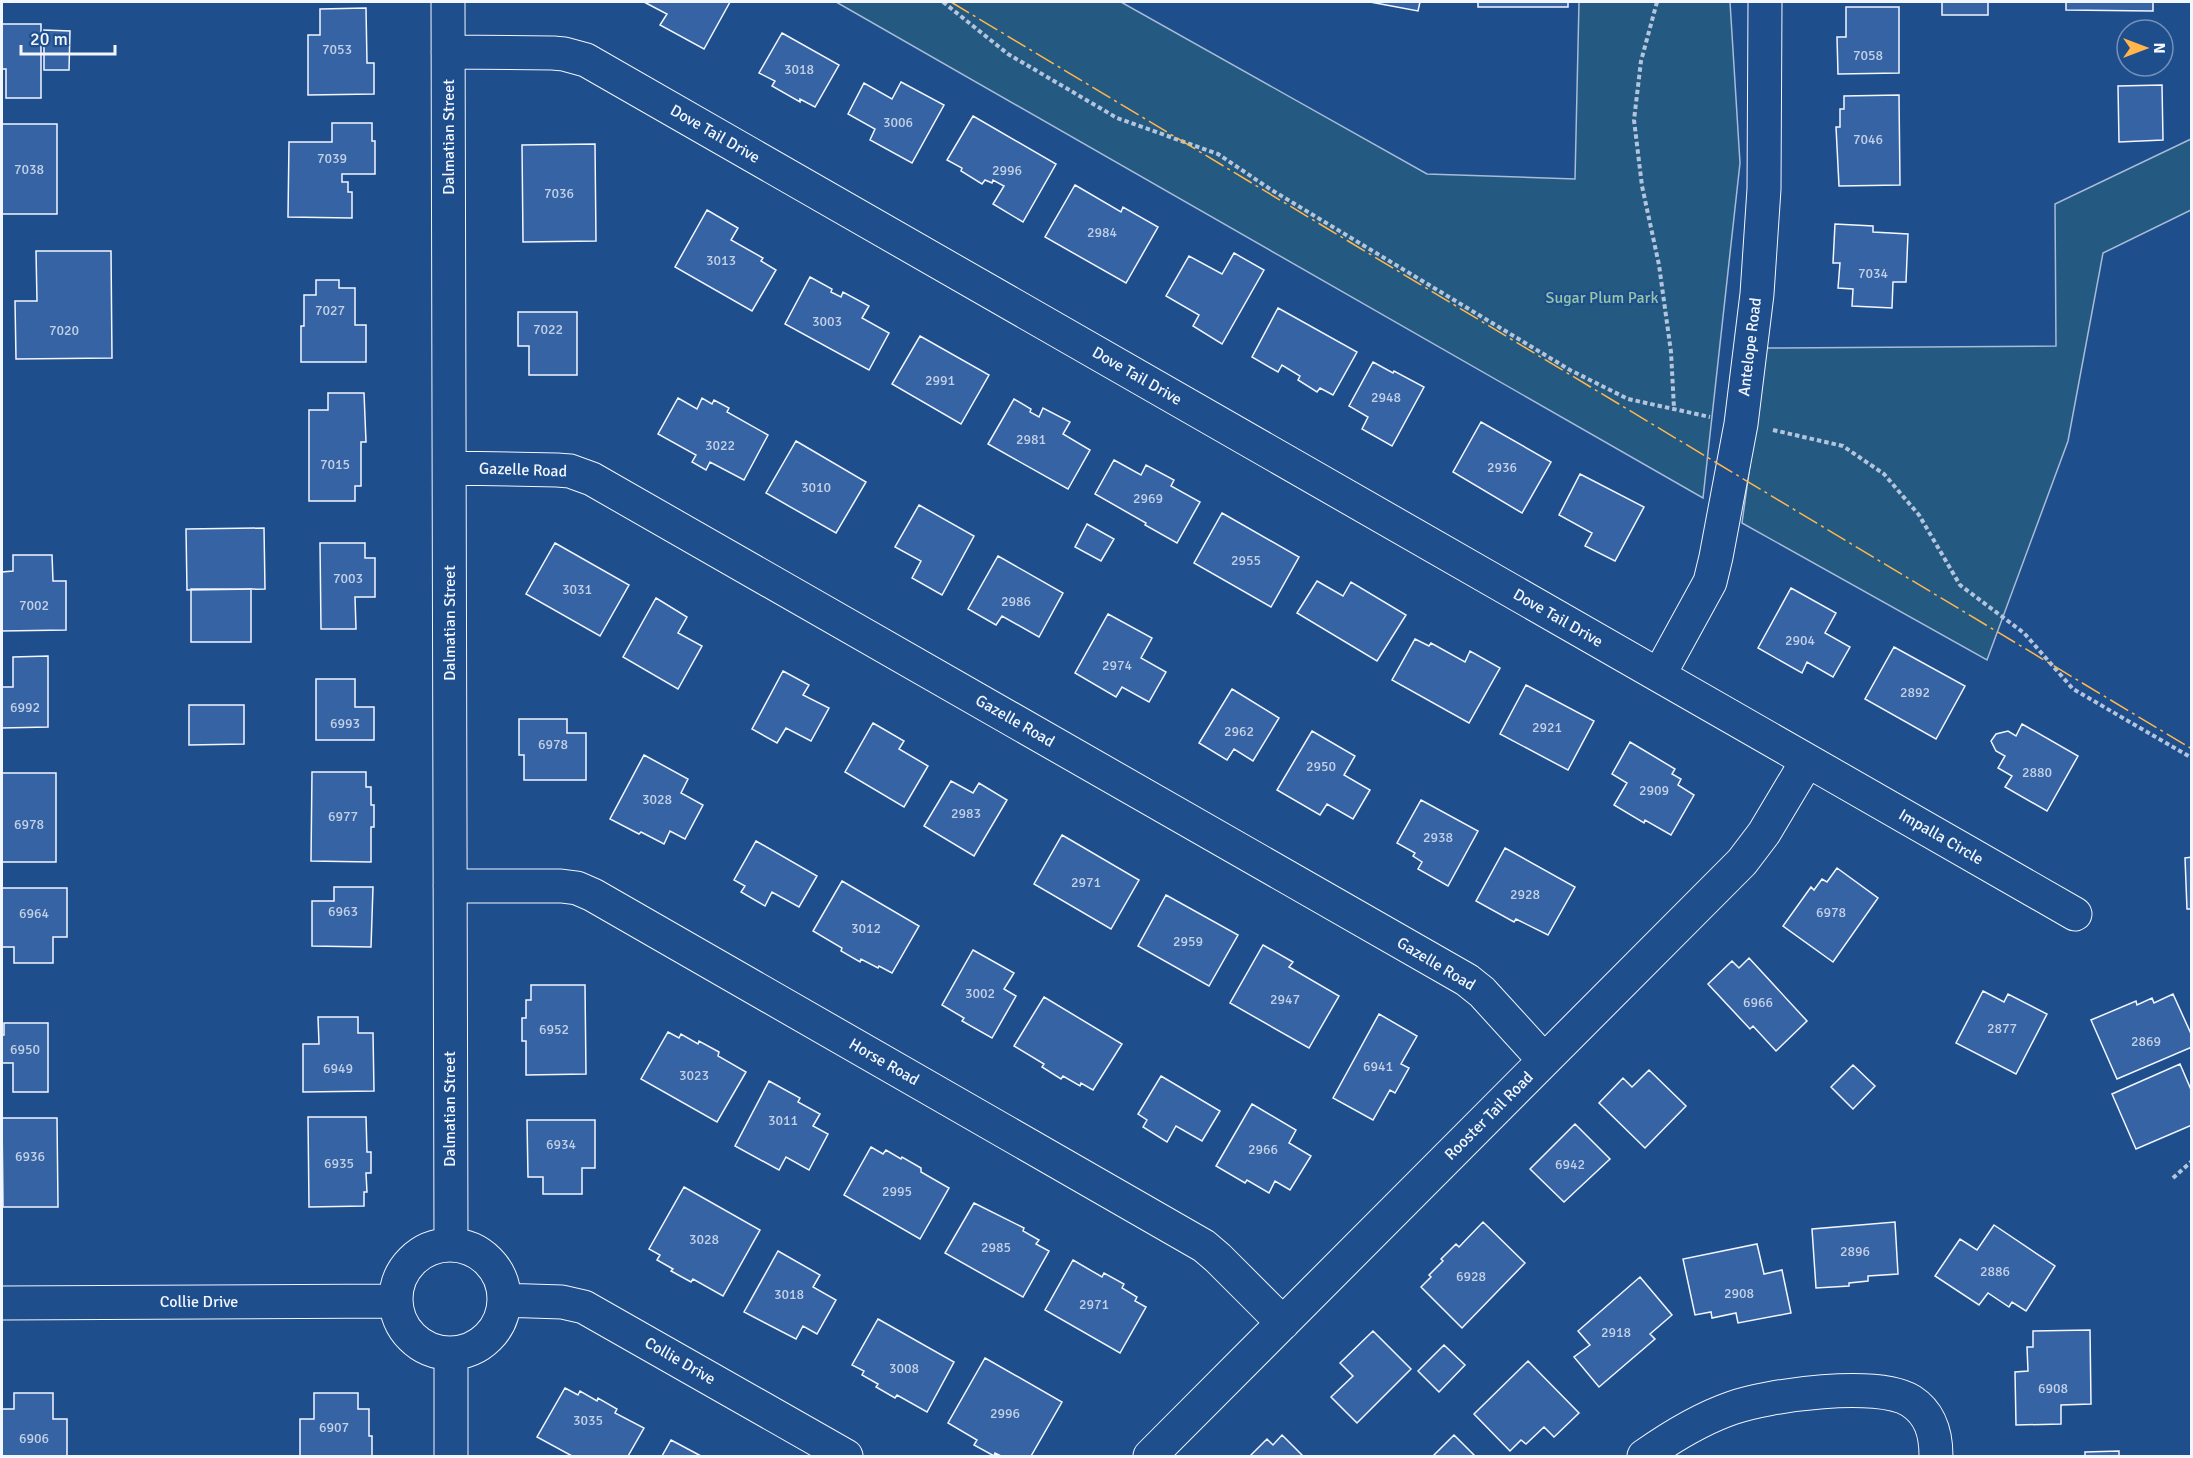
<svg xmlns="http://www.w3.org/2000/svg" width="2193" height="1458" font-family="Signika,sans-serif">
<rect width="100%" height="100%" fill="#1f4e8c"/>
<path fill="#245a82" stroke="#a8bbd7" stroke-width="1.5" d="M836,2H1121L1427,174L1575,179L1579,2H1730L1740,163L1703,498Z
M2191,139V210L2103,253L2068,441L1987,660L1742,523L1766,348L2056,346L2055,204Z"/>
<path fill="#3563a3" stroke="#f2f6ff" stroke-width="1.5" d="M644,2H730L704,49L660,25L667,14Z
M1370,2H1420L1418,11Z
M1478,2H1568V7H1478Z
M1942,2H2015H1988V15H1942Z
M2066,2H2153V11L2066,10Z
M1846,7H1899V73L1838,74L1837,37H1846Z
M366,8L367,63H374V94L308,95V35H320V9Z
M2,24H41V98H6V69H2Z
M44,30L70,31L69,70H44Z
M782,33L839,65L815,107L800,99V102L772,86L775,81L759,73Z
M901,82L944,105L912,163L870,140L875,129L848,114L864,83L892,99Z
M2162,85L2163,140L2119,142L2118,86Z
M1899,95L1900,185L1839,186L1836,127H1840V109H1844V96Z
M973,116L1056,164L1023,222L993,204L1004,186L993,180L992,183L985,180L982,184L961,171L962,168L947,160Z
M332,123H372V141H375V174H342V182H348V192H352V218L288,217L289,142H332Z
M2,124H57V214H2Z
M595,144L596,241L523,242L522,145Z
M1075,185L1121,212L1123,207L1158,227L1126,283L1045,237Z
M707,210L738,228L731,240L763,258L761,261L776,270L752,311L675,267Z
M1835,224L1873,226V232L1908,234L1906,282H1893L1892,308L1852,306L1853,289L1838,288L1840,263H1833Z
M36,251H111L112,358L16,359L15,301H37Z
M1234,253L1264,270L1222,344L1193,326L1199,315L1166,296L1189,256L1222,274Z
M810,277L832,289L831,292L841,297L843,292L869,306L862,318L889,333L869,370L785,324Z
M316,280H339V288H355V325H366V362H301V326H304V295H316Z
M1278,308L1357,352L1333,395L1320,388L1317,392L1298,380L1300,376L1282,365L1278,372L1252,357Z
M518,312H577V375H529V346H518Z
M920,336L989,375L961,424L892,384Z
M1373,362L1393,373L1394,371L1424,387L1392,446L1362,429L1368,417L1349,406Z
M328,393H364L366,442H361V486H355V501H309V410H328Z
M678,398L697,409L702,398L712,404L714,400L729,408L727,412L768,435L744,480L710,462L706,470L692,462L696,455L658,434Z
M1014,399L1031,409L1030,412L1039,417L1043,408L1070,422L1063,434L1090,450L1068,489L988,444Z
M1481,422L1551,462L1522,513L1453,472Z
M796,441L866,482L836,533L766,493Z
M1114,460L1141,475L1146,465L1174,480L1171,486L1200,502L1177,543L1145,525L1146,523L1095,494Z
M1580,474L1644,507L1615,561L1585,546L1592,533L1559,515Z
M919,505L974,536L942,595L912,578L921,561L895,547Z
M1222,513L1299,557L1271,607L1194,563Z
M1087,524L1114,539L1101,561L1075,547Z
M264,528L265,589L187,590L186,529Z
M320,543H365V558H375V597H355L356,629H321Z
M555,543L629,585L600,636L526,594Z
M13,555H52L53,581H66V630L2,631V572L13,571Z
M998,556L1063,593L1039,637L1002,616L996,625L968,609Z
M1317,581L1343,596L1351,582L1406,615L1377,661L1297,613Z
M1791,588L1836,613L1825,633L1850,647L1833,677L1807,662L1802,673L1758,648Z
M191,589H251V642H191Z
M656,598L687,617L678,633L702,646L678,689L623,657Z
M1108,614L1152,638L1141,658L1166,672L1149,702L1122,687L1116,697L1075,673Z
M1415,639L1429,646L1431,643L1465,662L1470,651L1500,668L1469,723L1392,680Z
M1894,647L1965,686L1936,739L1865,699Z
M48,656V727L2,728V687H13V657Z
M783,671L809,685L803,695L829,708L811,741L786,728L777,743L752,729Z
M316,679H355V707H374V740H316Z
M1526,685L1594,721L1568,770L1500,734Z
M1232,689L1279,718L1253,761L1234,749L1227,760L1199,743Z
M189,705H244V744L189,745Z
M519,719H567V733H586V780H524V755H519Z
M873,723L904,741L899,749L928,766L904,807L845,772Z
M2022,724L2078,756L2047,811L2005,787L2012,776L1998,768L2005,756L1996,751L1991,741L1996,734L2008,731L2016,736Z
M1312,731L1355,756L1344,775L1370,790L1353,819L1327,804L1320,815L1277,790Z
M1630,742L1675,769L1672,774L1681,779L1678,785L1694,795L1671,835L1645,820L1644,823L1614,805L1627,783L1612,774Z
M644,755L688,779L681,793L703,805L685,839L670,831L664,844L641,832L639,834L610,819Z
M312,772H366V787H371V805H374V827H371V862L311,861Z
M2,773H56V862H2Z
M951,781L973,793L979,783L1007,800L974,856L924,826Z
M1421,800L1478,831L1448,886L1418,869L1422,862L1413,856L1415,853L1397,843Z
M1062,835L1139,880L1111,929L1034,884Z
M756,841L817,876L799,907L772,892L765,906L741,892L745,886L734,880Z
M1505,848L1575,887L1548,935L1516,919L1514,922L1476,901Z
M2192,857V909H2187L2185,858Z
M1837,868L1878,898L1833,962L1783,926L1811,887L1814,890L1822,879L1827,882Z
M842,881L919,926L892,973L879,966L878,968L861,959L860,962L841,951L842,948L813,931Z
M334,887H373L371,947L312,946V901H334Z
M2,888H67V937H53V963H14V947H2Z
M1166,895L1238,935L1209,986L1138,946Z
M1263,945L1293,962L1289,967L1339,996L1309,1048L1230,1003Z
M973,950L1014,973L1004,989L1016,996L992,1038L962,1021L964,1018L942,1005Z
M1749,958L1807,1021L1776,1051L1753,1026L1750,1029L1708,984L1732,961L1739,968Z
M531,985H585L586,1074L526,1075V1041H522V1018H526V1000H531Z
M1983,991L2004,1002L2008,994L2047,1014L2016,1074L1956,1043Z
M2173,994L2192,1036V1047L2117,1079L2091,1020L2136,1001L2137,1005L2152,998L2154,1003Z
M1044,997L1122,1044L1093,1090L1081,1083L1080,1086L1063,1076L1061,1079L1042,1067L1044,1064L1014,1046Z
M1379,1014L1417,1036L1401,1064L1409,1068L1395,1093L1390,1090L1373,1120L1333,1098Z
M318,1017H358V1033H373L374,1091L303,1092V1044H319Z
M4,1023H48V1092H13V1063H2V1035H4Z
M668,1032L679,1038L681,1034L698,1044L699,1041L719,1052L718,1056L746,1072L717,1122L641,1079Z
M2180,1064L2192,1092V1125L2136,1149L2112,1094Z
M1853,1065L1875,1086L1853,1109L1831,1087Z
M1649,1070L1686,1106L1645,1148L1599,1103L1623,1078L1632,1087Z
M1161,1076L1220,1111L1202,1141L1176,1126L1167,1142L1143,1127L1147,1120L1138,1114Z
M769,1081L800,1098L798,1102L820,1114L813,1126L828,1134L809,1170L786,1157L779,1170L735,1146Z
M1252,1104L1296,1130L1289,1143L1311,1156L1290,1190L1275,1181L1269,1193L1247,1180L1245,1183L1216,1166Z
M308,1117H366L367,1152H371V1173H366L367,1192H364V1206L309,1207Z
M2,1118H57L58,1207H3Z
M527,1120H595V1168H582V1194H543V1177H528Z
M1575,1124L1610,1159L1564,1202L1530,1169Z
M871,1147L883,1154L886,1150L901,1159L902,1157L921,1168V1172L949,1188L920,1239L844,1195Z
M684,1187L760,1230L723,1296L693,1279L691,1282L671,1271L673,1269L657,1260L660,1255L649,1249Z
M974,1203L1024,1228L1023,1231L1039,1240L1036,1244L1049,1251L1023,1297L945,1253Z
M1483,1222L1525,1263L1462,1328L1421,1287L1431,1277L1429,1275L1443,1261L1441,1259L1456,1244L1459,1247Z
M1895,1222L1898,1274L1868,1276V1281L1849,1283V1286L1816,1288L1812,1229Z
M1994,1225L2055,1266L2026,1311L2012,1302L2009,1307L1988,1293L1979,1305L1935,1276L1960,1239L1977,1250Z
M1757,1244L1764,1274L1782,1270L1791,1313L1738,1323L1736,1313L1712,1318L1711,1312L1695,1315L1683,1259Z
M778,1251L820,1275L813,1287L836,1300L817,1334L803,1326L796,1339L744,1312Z
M1073,1260L1102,1277L1104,1273L1124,1284L1122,1288L1137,1297L1135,1301L1146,1307L1120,1353L1045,1310Z
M1640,1277L1672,1315L1650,1334L1655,1339L1599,1387L1574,1357L1590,1345L1578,1331Z
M878,1319L954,1362L927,1412L897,1395L895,1398L876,1387L878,1384L862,1375L864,1371L852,1365Z
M2090,1330L2091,1404L2061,1405V1424L2016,1425L2015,1372L2028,1371L2027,1347H2033V1331Z
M1373,1331L1411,1369L1357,1423L1331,1397L1353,1376L1340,1363Z
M1444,1345L1465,1365L1439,1392L1418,1371Z
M985,1358L1062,1402L1031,1456H1001L995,1453L994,1456L974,1445L977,1440L948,1423Z
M1528,1361L1579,1413L1554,1437L1544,1427L1526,1444L1521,1440L1510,1451L1474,1414Z
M565,1388L578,1395L580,1391L597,1401L598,1398L617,1409L615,1413L644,1428L628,1456H572L537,1437Z
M14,1393H53V1419H67V1456H2V1409H14Z
M314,1393H358V1409H369V1436H372V1456H300V1419H314Z
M1282,1435L1303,1456H1250L1267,1439L1273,1445Z
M1454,1435L1475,1456H1433Z
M671,1440L701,1456H662Z
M2119,1451V1456H2085V1452Z"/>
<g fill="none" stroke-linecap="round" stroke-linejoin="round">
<g stroke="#f2f6ff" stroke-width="35">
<path id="minor" d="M448,2L451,1245
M448,52L553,53L564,54L586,60L2075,914
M450,468L557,470L570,471L592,479L1467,980L1482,992L1544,1060
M1659,675L1710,582L1716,557L1741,424L1757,294L1764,189L1765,2
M450,886H561L577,888L593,895L1204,1246L1218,1258L1283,1323
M396 1299a54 54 0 1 1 108 0a54 54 0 1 1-108 0Z
M504,1300L562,1302L584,1307L846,1456
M2,1303L396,1301
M451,1354V1456
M1150,1456L1742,862L1764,833L1807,761
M1644,1456C1671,1437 1700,1419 1732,1408C1768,1395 1878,1380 1911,1401C1931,1414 1936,1434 1936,1456"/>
</g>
<path stroke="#b3c4dc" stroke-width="4" stroke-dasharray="4.5 3" stroke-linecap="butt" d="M943,2L1008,54L1117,118L1218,154L1270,189L1570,370L1628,399L1710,417
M1657,2L1641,61L1634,120L1642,186L1659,265L1671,352L1674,408
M1773,430L1843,446L1884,474L1919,515L1960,585L2024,633L2073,689L2192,758
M2173,1178L2192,1161"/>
<use href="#minor" stroke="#1f4e8c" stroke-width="33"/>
<path stroke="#ffb74d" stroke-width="1.5" stroke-dasharray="21 4.5 3 4.5" stroke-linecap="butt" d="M951,2L2192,749"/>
</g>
<g text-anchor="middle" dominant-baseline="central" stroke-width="4.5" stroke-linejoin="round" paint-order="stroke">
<g font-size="14" fill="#c3d1e8">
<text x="337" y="49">7053</text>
<text x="1868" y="55">7058</text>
<text x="799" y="69">3018</text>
<text x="898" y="122">3006</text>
<text x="1868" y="139">7046</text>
<text x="332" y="158">7039</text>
<text x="29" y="169">7038</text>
<text x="1007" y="170">2996</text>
<text x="559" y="193">7036</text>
<text x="1102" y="232">2984</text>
<text x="721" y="260">3013</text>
<text x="1873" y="273">7034</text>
<text x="330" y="310">7027</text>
<text x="827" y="321">3003</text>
<text x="548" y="329">7022</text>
<text x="64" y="330">7020</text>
<text x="940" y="380">2991</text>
<text x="1386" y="397">2948</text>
<text x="1031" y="439">2981</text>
<text x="720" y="445">3022</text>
<text x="335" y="464">7015</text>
<text x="1502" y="467">2936</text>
<text x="816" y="487">3010</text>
<text x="1148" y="498">2969</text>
<text x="1246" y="560">2955</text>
<text x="348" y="578">7003</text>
<text x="577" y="589">3031</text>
<text x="1016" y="601">2986</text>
<text x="34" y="605">7002</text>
<text x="1800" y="640">2904</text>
<text x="1117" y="665">2974</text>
<text x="1915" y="692">2892</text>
<text x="25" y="707">6992</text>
<text x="345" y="723">6993</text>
<text x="1547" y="727">2921</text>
<text x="1239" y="731">2962</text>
<text x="553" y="744">6978</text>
<text x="1321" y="766">2950</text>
<text x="2037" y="772">2880</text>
<text x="1654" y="790">2909</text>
<text x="657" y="799">3028</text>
<text x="966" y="813">2983</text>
<text x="343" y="816">6977</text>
<text x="29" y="824">6978</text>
<text x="1438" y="837">2938</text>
<text x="1086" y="882">2971</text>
<text x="1525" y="894">2928</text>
<text x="343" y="911">6963</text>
<text x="1831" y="912">6978</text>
<text x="34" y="913">6964</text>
<text x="866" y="928">3012</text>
<text x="1188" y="941">2959</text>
<text x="980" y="993">3002</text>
<text x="1285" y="999">2947</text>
<text x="1758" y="1002">6966</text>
<text x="2002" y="1028">2877</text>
<text x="554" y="1029">6952</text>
<text x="2146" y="1041">2869</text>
<text x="25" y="1049">6950</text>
<text x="1378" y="1066">6941</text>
<text x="338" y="1068">6949</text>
<text x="694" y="1075">3023</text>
<text x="783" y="1120">3011</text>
<text x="561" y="1144">6934</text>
<text x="1263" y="1149">2966</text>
<text x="30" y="1156">6936</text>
<text x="339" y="1163">6935</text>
<text x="1570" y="1164">6942</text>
<text x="897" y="1191">2995</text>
<text x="704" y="1239">3028</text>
<text x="996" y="1247">2985</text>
<text x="1855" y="1251">2896</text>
<text x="1995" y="1271">2886</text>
<text x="1471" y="1276">6928</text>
<text x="1739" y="1293">2908</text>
<text x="789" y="1294">3018</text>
<text x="1094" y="1304">2971</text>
<text x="1616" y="1332">2918</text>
<text x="904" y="1368">3008</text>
<text x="2053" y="1388">6908</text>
<text x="1005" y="1413">2996</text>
<text x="588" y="1420">3035</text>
<text x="334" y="1427">6907</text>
<text x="34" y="1438">6906</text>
</g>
<g font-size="16" fill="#f2f6ff" stroke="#1f4e8c">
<text transform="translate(715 134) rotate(30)">Dove Tail Drive</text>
<text transform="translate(449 137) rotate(-90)">Dalmatian Street</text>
<text transform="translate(1750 347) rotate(-83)">Antelope Road</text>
<text transform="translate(1137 376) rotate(30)">Dove Tail Drive</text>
<text transform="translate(523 470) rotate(2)">Gazelle Road</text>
<text transform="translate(1558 618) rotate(30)">Dove Tail Drive</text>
<text transform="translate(450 623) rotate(-90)">Dalmatian Street</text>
<text transform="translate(1015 721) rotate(30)">Gazelle Road</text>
<text transform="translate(1941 837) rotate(30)">Impalla Circle</text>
<text transform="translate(1436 964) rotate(31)">Gazelle Road</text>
<text transform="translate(884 1062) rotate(30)">Horse Road</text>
<text transform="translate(450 1109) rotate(-90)">Dalmatian Street</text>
<text transform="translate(1489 1116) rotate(-45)">Rooster Tail Road</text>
<text x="199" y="1302">Collie Drive</text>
<text transform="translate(680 1361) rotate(30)">Collie Drive</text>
</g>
<g font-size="16" fill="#97c8a6" stroke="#1f4e8c">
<text x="1602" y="298">Sugar Plum Park</text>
</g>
</g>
<rect width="2193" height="1458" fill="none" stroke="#f2f6ff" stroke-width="6"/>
<g transform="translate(2145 48) rotate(90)"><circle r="28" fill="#1f4e8c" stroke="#7391ba" stroke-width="1.5"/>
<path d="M0-4.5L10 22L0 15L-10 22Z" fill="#ffb74d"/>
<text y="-9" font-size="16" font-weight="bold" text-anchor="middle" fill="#f2f6ff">N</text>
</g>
<path d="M21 45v9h94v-9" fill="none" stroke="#f2f6ff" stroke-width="3"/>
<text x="30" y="45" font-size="18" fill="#f2f6ff" stroke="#1f4e8c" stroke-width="4.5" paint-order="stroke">20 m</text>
</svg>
